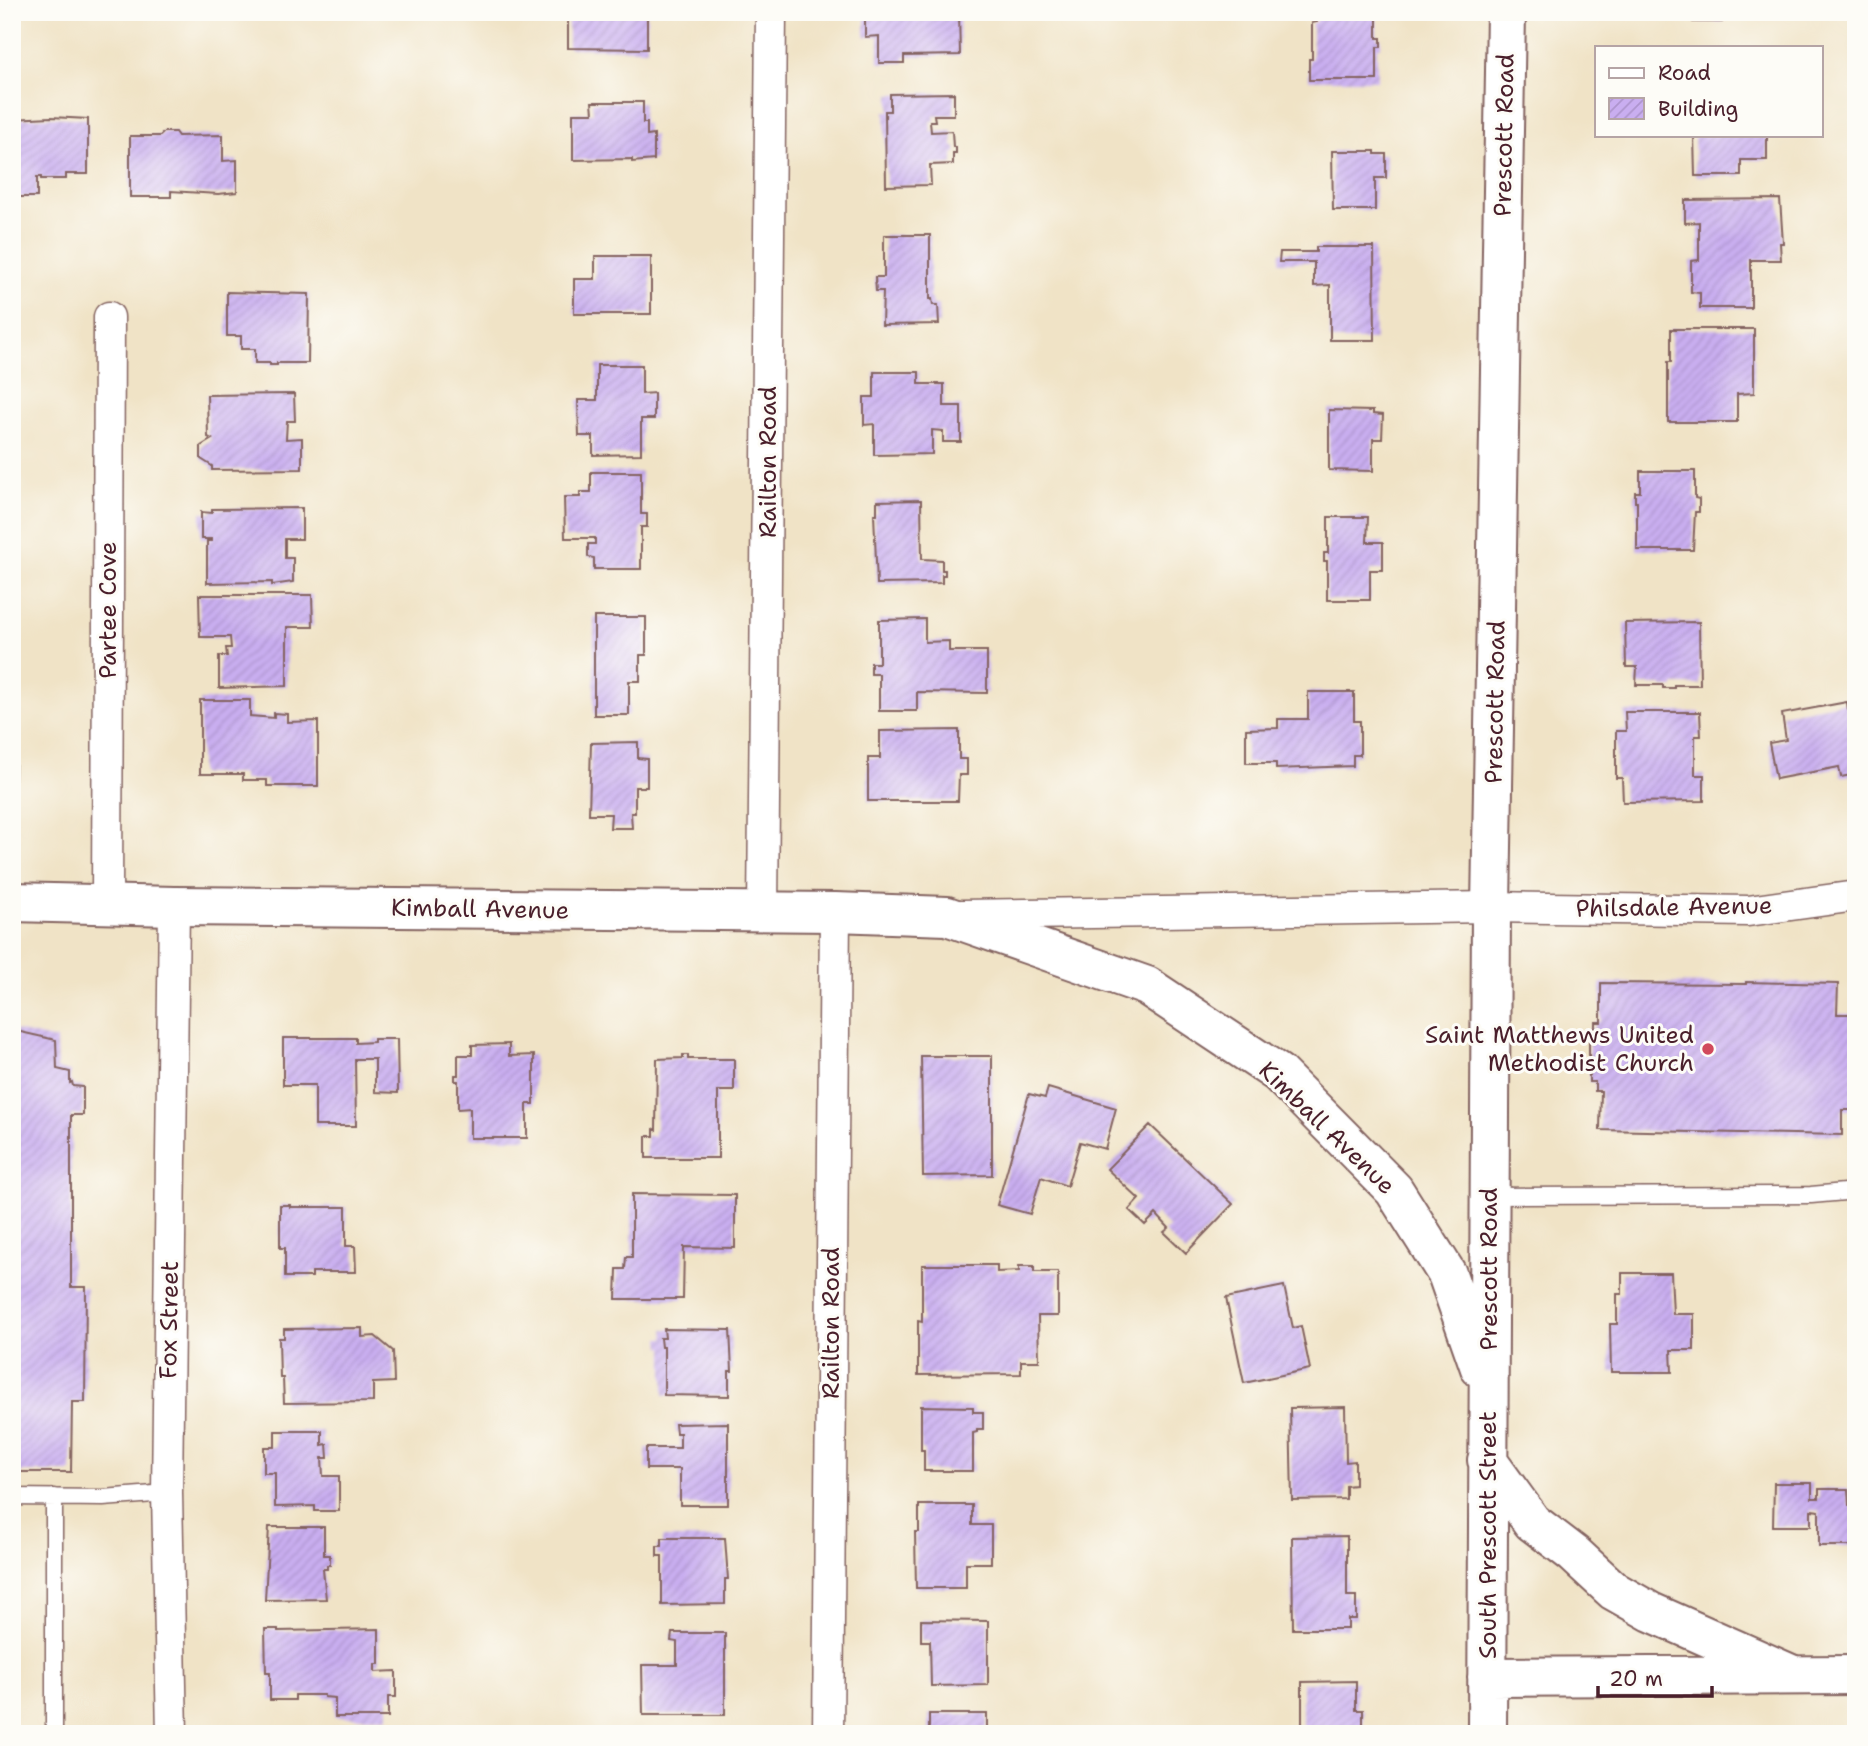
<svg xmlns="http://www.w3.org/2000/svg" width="1868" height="1746" font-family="'Shantell Sans',sans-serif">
<defs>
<pattern id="building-hatch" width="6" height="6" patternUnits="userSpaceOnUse" patternTransform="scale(1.75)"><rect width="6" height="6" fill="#c9aef0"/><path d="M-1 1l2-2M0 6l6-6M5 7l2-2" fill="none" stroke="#ae95ce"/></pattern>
</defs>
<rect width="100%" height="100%" fill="#fdfcf7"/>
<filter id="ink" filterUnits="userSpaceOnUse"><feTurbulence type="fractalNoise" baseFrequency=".0143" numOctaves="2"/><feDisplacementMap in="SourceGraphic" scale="14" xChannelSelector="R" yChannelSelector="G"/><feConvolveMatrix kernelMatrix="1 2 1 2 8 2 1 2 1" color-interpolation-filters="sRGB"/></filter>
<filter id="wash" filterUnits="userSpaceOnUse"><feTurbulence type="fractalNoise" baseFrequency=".00686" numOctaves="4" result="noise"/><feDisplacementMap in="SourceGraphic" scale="28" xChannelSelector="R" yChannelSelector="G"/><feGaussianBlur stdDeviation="1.57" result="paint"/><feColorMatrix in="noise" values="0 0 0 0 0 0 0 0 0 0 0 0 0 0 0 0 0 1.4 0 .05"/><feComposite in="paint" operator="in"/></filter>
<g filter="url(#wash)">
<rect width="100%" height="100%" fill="#f0e3c6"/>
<g id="blocks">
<path fill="url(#building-hatch)" d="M568,12H647V49L568,48Z
M880,12L959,13L960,55L904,56V63H879V36L865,37V18H880Z
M1317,12H1377V38H1381V47H1377V80H1309V59H1312V23L1317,22Z
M1693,12H1721L1722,22H1693Z
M954,93V115H934L935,121H930L931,132L952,131L953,147H956V153H953V164L930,165L931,185L886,186L885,111H890V94Z
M592,102H643V123H647V136L654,135V160L632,162V159L573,160V113H593Z
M51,117L88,119V174H66V179H41V177H37V197H12V119Z
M164,132H175L178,136L223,135V161L237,160V192L218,194L171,191V197H130V136H160Z
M1694,135H1767V160H1741V176H1695Z
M1332,151H1375V154H1386V178H1375V210H1333Z
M1780,199L1783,243H1780L1781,260H1751V308H1700V293L1691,292V261L1699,260V222L1685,223V200Z
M884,235H930V299H932L933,305H938L939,324L882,325L883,291H876L875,277H884Z
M1316,247H1374L1375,340H1330V285L1314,286V262H1279L1280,252H1316Z
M595,256H651V314H574V279H595Z
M227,292L309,294L308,363H277V365H270V363H255V349H241V336H227Z
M1671,329H1754V393L1737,394V422H1668V362H1671Z
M597,365H642V394L654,393V419H641V454L593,455V436H579L578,400H597Z
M874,372H919V384H944V406H961V442H943V431L932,430V454L874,455V424L864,425V397H874Z
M294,394L295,421H287L286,439L302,438V469L212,470V466L201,459V446L212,439L208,437L207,395Z
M1329,410L1373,411V414L1383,415L1382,439H1373V471L1329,470Z
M1640,471H1695V498L1699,499V512H1695L1693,550H1637V502H1635V492H1640Z
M591,472H641V514H647V527H641V569H594V558L588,557V544H595V538H565L564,497H580V492H591Z
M921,500L922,559L942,560V570H945V575H942V583L877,584L874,514H877V501Z
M302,508V539H285V558H293V582L272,585V582L207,583V541H212V539H201V512L212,513V509Z
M1328,517H1368L1367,542H1383V570H1370V600H1327V561H1324V553H1328Z
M199,595H312L313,627H287V686L219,688V656H227L226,648H231L230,637H200Z
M594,617H646V655H640V681H629V715H594Z
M925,619V642L949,641V651H987V693L917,692V711H879V674H871V663H879V620Z
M1699,622L1700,685H1674V688H1663V685H1636L1637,667H1626L1625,623Z
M1308,692H1354V721H1360V755H1353V766L1276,769V763H1246V729L1278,728V719H1308Z
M200,700H250V716L274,718V713L287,714V722L318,721V786H267V780H243V774H200Z
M1847,702L1848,710L1856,709V774L1841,777L1839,767L1776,779L1769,743L1786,740L1782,714Z
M1625,712H1700L1701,736H1695V775H1704V801L1623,802L1622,778H1616V731H1626Z
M959,730V759H967V775H959L958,801H868V758H880V731Z
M12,735H16L15,783H12Z
M638,742V758L647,759V787H635V813H631L632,828H610L611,814H589L591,743Z
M1746,982L1838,984L1837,1014H1856V1110H1842V1135L1600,1130L1601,1091H1595V1082H1589V1029H1595V1022H1601V983L1746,984Z
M12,1030L56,1040L57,1069L70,1072V1083L72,1082L73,1086L83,1087V1115H71V1287H86L85,1402H72L71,1472H12Z
M283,1038H356V1043L374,1042V1039H397L398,1093L375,1092V1059H355L356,1126H315V1085H283Z
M509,1044V1056L534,1055V1104H527V1138H470V1108L458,1109V1081H455V1075H458V1055H472V1045Z
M683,1055H688V1059H734V1091H718V1158H646V1136H654V1129L656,1130L657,1059L683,1058Z
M921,1056H992V1175L923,1176Z
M1048,1088L1116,1108L1105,1149L1080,1142L1067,1186L1041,1177L1030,1214L997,1205L1029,1094L1045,1098Z
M1150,1125L1233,1204L1186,1253L1164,1232L1169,1228L1156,1214L1145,1225L1129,1210L1139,1199L1107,1169Z
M632,1194L735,1195V1248L684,1247L683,1299H616L617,1269H625L626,1257H632Z
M280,1205H290V1207H346V1246H355L356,1272H312V1277H285V1248H280Z
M922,1265H997V1272L1019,1271V1266H1034V1272H1058V1316H1038L1039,1361H1021V1374L918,1375V1321L922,1322Z
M1622,1273H1671L1673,1314H1694V1350H1671L1672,1372H1611L1610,1324H1617V1294H1622Z
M1284,1286L1293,1328L1301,1326L1310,1369L1244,1383L1226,1298Z
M362,1328V1337L375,1336L393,1351L394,1382L373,1383V1402L284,1403L283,1378H280L279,1338H284V1329Z
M664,1329L730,1330L732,1371H729V1396L664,1395V1347H661L660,1338H665Z
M921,1406L973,1407V1412H983V1429H977V1432L973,1433V1471H924V1450H921Z
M1345,1407L1346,1462L1355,1461V1485L1346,1486V1499L1292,1500L1290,1408Z
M728,1423V1505H680V1469H646V1448H680V1433H676L675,1424Z
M275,1431H322V1445L327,1444L328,1458H322L323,1476H339V1511H315V1506L275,1507V1473H264V1447H275Z
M1774,1483H1812V1498H1819V1489H1848L1849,1505H1856V1546H1819V1511L1811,1510V1526H1773Z
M919,1505H972V1525H991V1563H966V1588H916L915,1532H919Z
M269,1527H324V1555H330V1565H327V1569H323L326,1599L265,1600Z
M1347,1536V1596H1356V1619H1348V1629H1293L1292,1537Z
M662,1538H725L728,1579H725V1604L662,1605V1556H657V1546H662Z
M921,1620L988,1621V1685L931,1686L930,1641H921Z
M265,1629H278V1631L379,1629V1664H375V1672L396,1671V1697H388V1717H335V1698L324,1697V1695H295V1700H270V1673H266Z
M672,1633H725V1715H643L642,1665H677V1642L671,1641Z
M1356,1681V1710H1363V1734H1302V1682Z
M929,1714H987V1729H979V1734H929Z
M631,1730H728V1734H631Z"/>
</g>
</g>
<g filter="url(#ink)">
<use href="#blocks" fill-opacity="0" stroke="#846461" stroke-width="2"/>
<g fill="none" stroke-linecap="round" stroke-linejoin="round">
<g stroke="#846461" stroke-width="19">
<path id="service" d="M1489,1196L1811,1195L1856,1191
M12,1497L103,1498L167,1493
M54,1497V1734"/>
</g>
<g stroke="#846461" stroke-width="33">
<path id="minor" d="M107,904L109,317
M763,912L771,12
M962,915L1491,907L1748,911L1856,896
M172,1734L167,1493L174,906
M828,1734L835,912"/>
</g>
<g stroke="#846461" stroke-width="42">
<path id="secondary" d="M12,902L174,906L835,912L947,916L1147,986L1278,1073L1394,1190L1447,1274L1480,1368
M1487,1460L1532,1522L1574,1554L1614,1591L1651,1612L1791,1674
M1487,1677L1856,1675
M1487,1734L1491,907L1506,12"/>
</g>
<use href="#service" stroke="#fff" stroke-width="16"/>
<use href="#minor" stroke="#fff" stroke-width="30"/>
<use href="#secondary" stroke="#fff" stroke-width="38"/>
</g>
</g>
<circle fill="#d1495b" stroke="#fdfcf7" stroke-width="2.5" cx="1708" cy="1049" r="7"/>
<g text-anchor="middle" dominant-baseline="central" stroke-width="6" stroke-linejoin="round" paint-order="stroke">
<g font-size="24" fill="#4a1f2b" stroke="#fdfcf7">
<text transform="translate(1504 135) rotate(-89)">Prescott Road</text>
<text transform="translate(768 462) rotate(-90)">Railton Road</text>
<text transform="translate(108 610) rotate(-90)">Partee Cove</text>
<text transform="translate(1495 702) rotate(-89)">Prescott Road</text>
<text transform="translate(1674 907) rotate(-1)">Philsdale Avenue</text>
<text transform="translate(480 909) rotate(1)">Kimball Avenue</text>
<text transform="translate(1327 1128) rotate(44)">Kimball Avenue</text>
<text transform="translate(1489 1269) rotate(-90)">Prescott Road</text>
<text transform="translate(169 1320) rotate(-89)">Fox Street</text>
<text transform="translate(831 1323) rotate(-90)">Railton Road</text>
<text transform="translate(1488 1535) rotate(-90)">South Prescott Street</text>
</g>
<g font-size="24" fill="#4a1f2b" stroke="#fdfcf7" text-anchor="end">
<text x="1694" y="1035">Saint Matthews United<tspan x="1694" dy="28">Methodist Church</tspan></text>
</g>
</g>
<rect width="1868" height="1746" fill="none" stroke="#fdfcf7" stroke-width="42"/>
<rect x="1595" y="46" width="228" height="91" fill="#fdfcf7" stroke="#b5a4a5" stroke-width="2"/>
<rect x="1609" y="68" width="35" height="10" fill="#ffffff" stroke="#b5a4a5" stroke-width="2"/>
<text x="1658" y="80" font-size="21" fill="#4a1f2b">Road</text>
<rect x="1609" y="98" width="35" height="21" fill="url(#building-hatch)" stroke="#b5a4a5" stroke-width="2"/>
<text x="1658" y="116" font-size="21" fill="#4a1f2b">Building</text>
<path d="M1598 1686v10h114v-10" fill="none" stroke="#4a1f2b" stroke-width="3.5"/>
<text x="1609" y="1686" font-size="21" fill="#4a1f2b" stroke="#fdfcf7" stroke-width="5" paint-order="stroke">20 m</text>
</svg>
